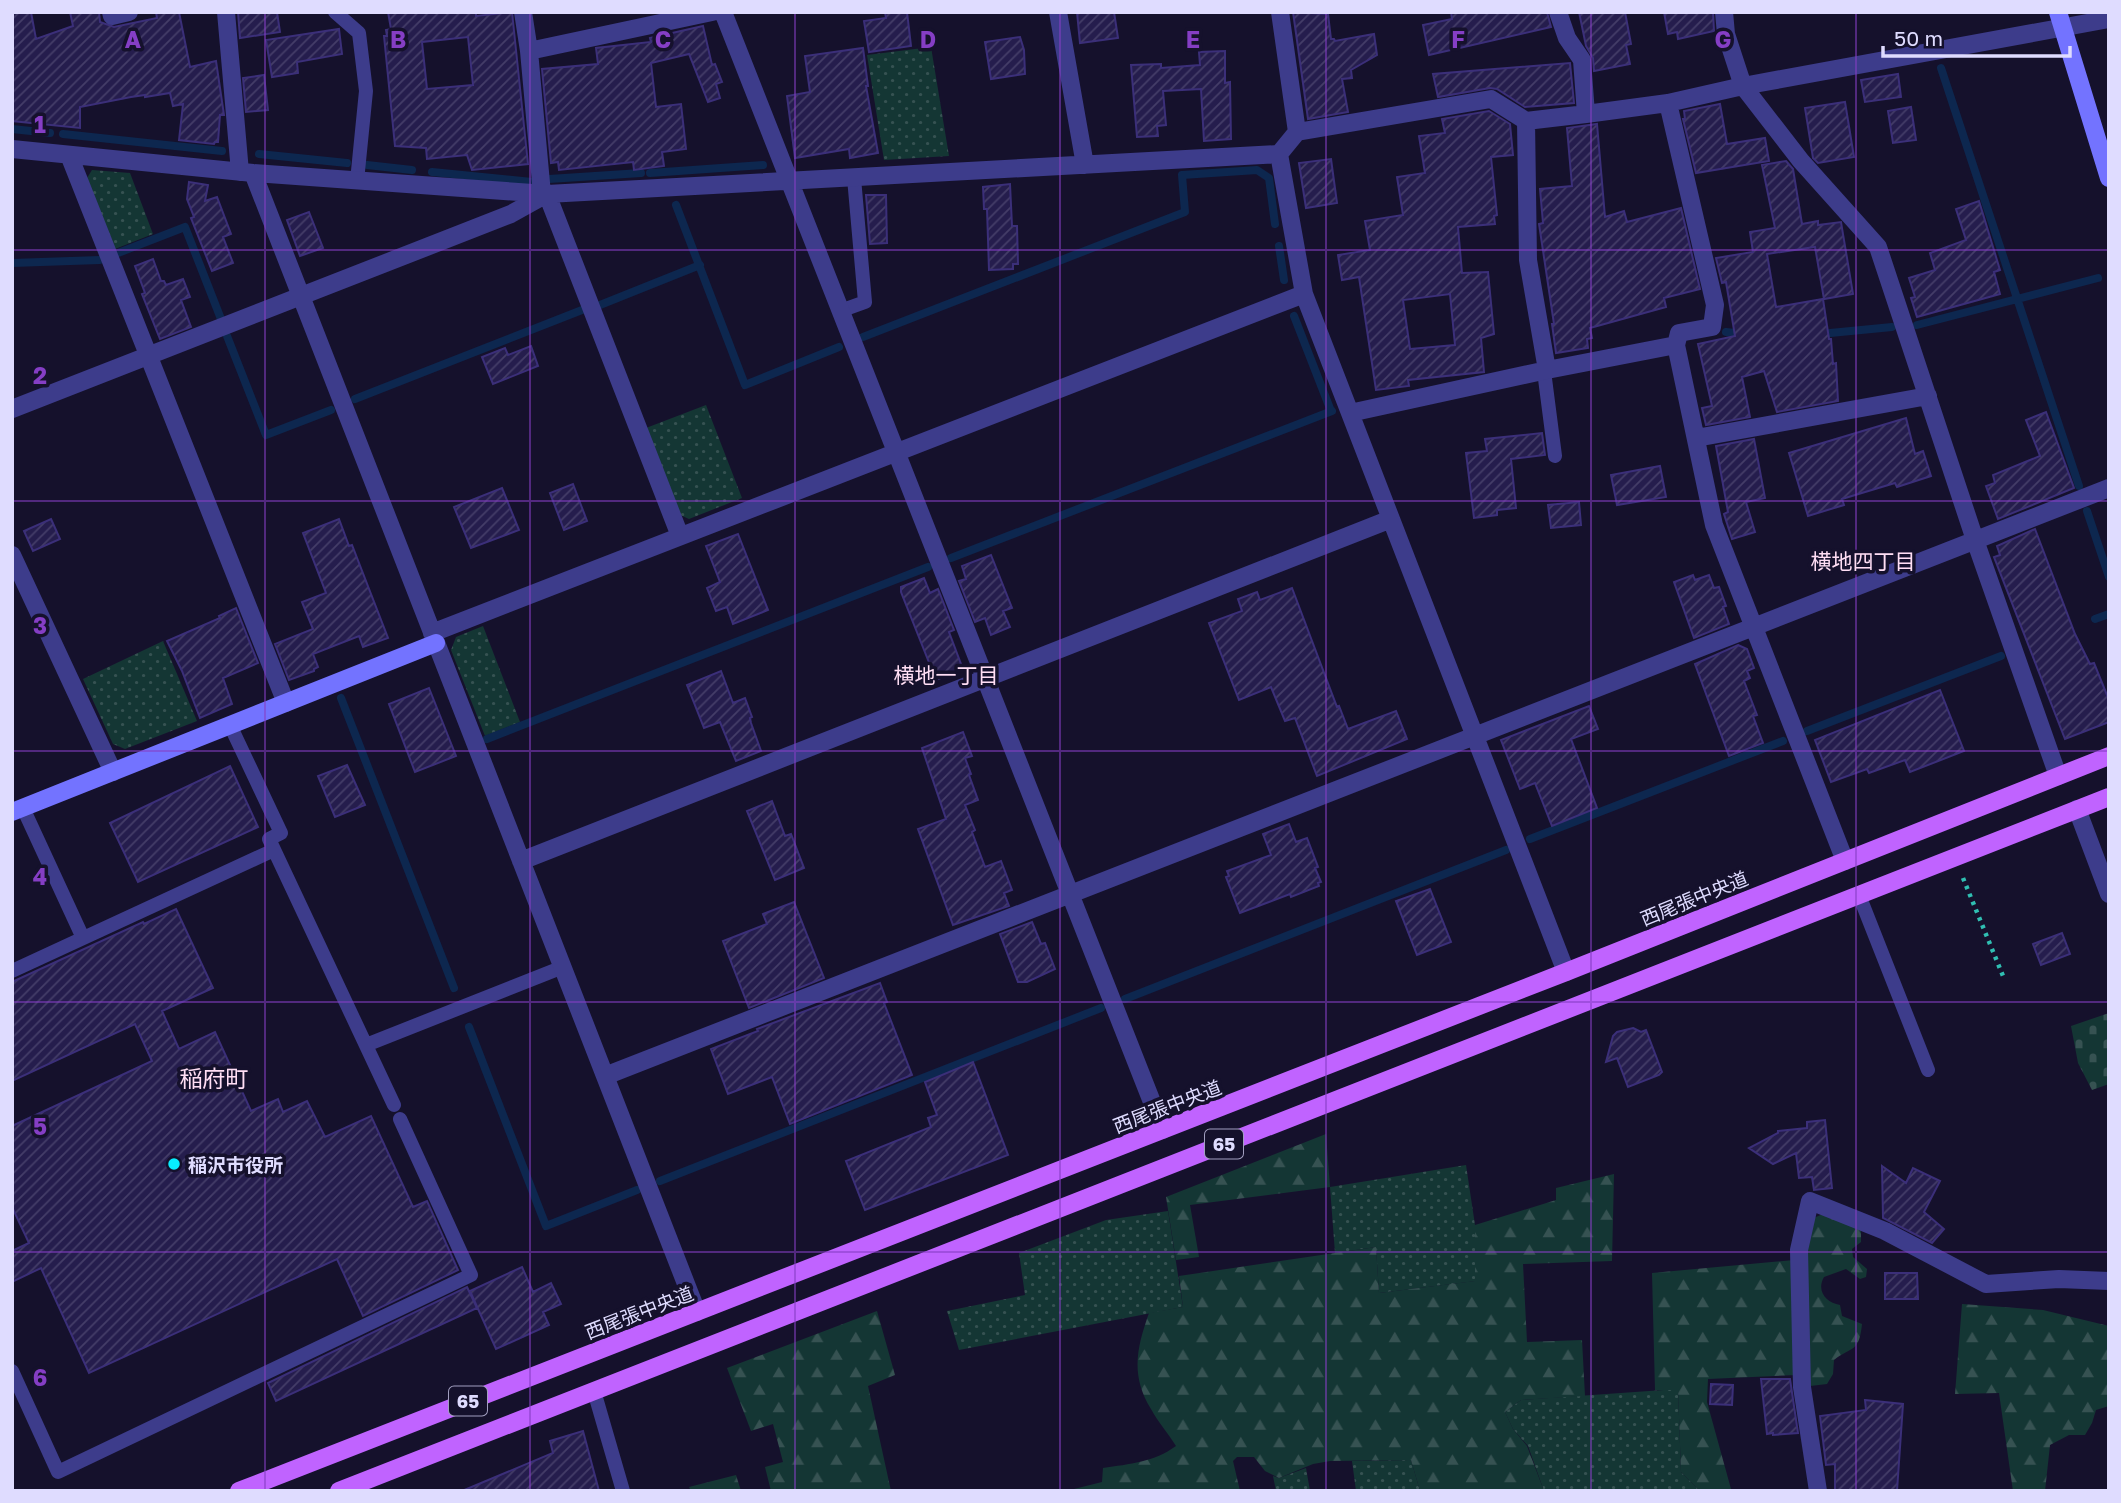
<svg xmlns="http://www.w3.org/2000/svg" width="2121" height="1503" font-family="'Golos Text','Noto Sans JP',sans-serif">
<defs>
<pattern id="grass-dots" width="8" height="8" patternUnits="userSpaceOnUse" patternTransform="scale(1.75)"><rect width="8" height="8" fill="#143634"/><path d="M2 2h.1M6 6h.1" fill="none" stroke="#365252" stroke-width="1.8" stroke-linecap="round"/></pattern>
<pattern id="forest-firs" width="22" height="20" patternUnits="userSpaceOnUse" patternTransform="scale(1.75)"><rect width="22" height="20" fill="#143634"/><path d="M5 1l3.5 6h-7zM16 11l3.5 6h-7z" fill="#365252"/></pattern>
<pattern id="cemetery-stones" width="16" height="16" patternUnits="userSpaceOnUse" patternTransform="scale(1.75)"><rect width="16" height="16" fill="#143634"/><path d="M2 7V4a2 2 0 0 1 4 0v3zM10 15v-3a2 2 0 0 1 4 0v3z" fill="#365252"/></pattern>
<pattern id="building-hatch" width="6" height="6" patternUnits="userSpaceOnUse" patternTransform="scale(1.75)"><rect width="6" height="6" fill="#251d4d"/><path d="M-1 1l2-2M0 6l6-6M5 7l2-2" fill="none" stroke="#443d68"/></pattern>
</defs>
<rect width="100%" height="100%" fill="#15112c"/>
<path fill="url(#grass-dots)" d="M931,47L949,156L884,160L867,55Z
M92,170L130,173L153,234L115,249L87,178Z
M706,405L742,498L689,519L678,514L646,428Z
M483,626L520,722L485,736L451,650L456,637Z
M163,641L197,721L125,749L113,744L83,679Z
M1466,1165L1475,1225L1476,1281L1379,1293L1376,1247L1335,1253L1330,1187Z
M1168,1211L1183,1307L959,1350L947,1311L1025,1295L1019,1253L1106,1220Z
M1678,1389L1681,1472L1700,1491H1544L1528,1446L1513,1429L1505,1412L1521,1400Z
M1411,1460L1420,1491H1356L1352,1461Z
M1306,1468L1310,1491H1276L1273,1476L1279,1478Z"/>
<path fill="url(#forest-firs)" d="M1326,1134L1330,1187L1190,1205L1199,1257L1176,1260L1166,1197Z
M1614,1174L1612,1261L1523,1264L1527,1342L1582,1340L1585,1396L1521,1400L1505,1412L1513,1429L1527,1446L1544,1491H1420L1411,1460L1330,1461L1313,1464L1279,1478L1265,1471L1254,1457H1237L1233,1461L1240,1491H1066L1102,1482L1103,1468C1130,1464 1154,1462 1176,1446C1168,1433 1158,1422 1151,1409C1130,1375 1137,1347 1149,1313L1183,1307L1179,1276L1376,1247L1379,1293L1475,1281V1225L1556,1200V1188Z
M1823,1214L1861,1228V1242L1852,1249L1853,1257L1867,1269L1866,1277L1860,1279L1846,1269L1824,1277C1816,1291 1826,1303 1840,1305L1842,1316L1862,1324C1859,1353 1852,1346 1834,1360L1833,1374L1827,1384L1810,1386L1807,1253L1809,1220Z
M1794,1260L1797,1375L1708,1379L1707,1402L1731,1489L1700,1491L1681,1472L1678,1390H1655L1652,1273Z
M1962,1304L2043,1310L2109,1326V1406L2096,1410L2092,1423L2085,1435H2069L2050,1445L2045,1491H2013L1999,1393L1955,1394Z
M877,1311L895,1375L868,1386L891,1491H771L765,1467L783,1462L773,1424L751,1431L727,1368Z
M736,1475L741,1491H691L689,1487Z"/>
<path fill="url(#cemetery-stones)" d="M2109,1013V1084L2092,1090L2078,1063L2071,1026Z"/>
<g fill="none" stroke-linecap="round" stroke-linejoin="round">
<path stroke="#0d274f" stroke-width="8" d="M1941,68L2079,486
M12,129L50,133
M63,134L222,151
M259,154L347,163
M367,165L412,170
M432,172L532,182
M650,173L763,165
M549,179L641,173
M676,205L745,385L839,347
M1279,246L1284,280
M118,253L185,227L221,319
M12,263L100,260
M600,305L700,265
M1294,316L1331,411
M1917,325L2098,278
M1726,332L1744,334
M1820,334L1892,327
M227,336L266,435L331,410
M863,337L1185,212L1182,175L1257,170L1269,178L1275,224
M355,399L582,310
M2087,511L2109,577
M951,558L1332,411
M2095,619L2109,614
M341,698L454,988
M1807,731L2001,656
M487,739L928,567
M1530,839L1783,741
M1125,999L1506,850
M469,1027L546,1226L637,1190
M660,1181L1101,1008"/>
</g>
<path fill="url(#building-hatch)" stroke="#3b2f79" stroke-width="2" fill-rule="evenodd" d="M12,12H31L36,39L73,26L70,12H99L100,22L114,27L157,18L156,12H179L190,67L216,61L224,115H220L218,142H215L214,144L179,140L183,104L173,106L170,93L145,97V95L131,97L80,107V128L12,121Z
M238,12H277L280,32L240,38Z
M388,12H476V16L512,12L528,164L472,170L467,155L427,159L426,148L395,146L384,36H387L386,30L391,29ZM468,37L473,85L427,89L422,42Z
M885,12H907L911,46L869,52L864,21L886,18Z
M1077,12H1114L1118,38L1080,43Z
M1293,12L1328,14L1331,39H1334L1335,41L1374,34L1377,55L1351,70L1352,78L1342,79L1348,112L1308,119Z
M1451,12H1547L1551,27L1429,55L1423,25L1452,19Z
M1579,12H1625L1631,44L1626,45L1630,64L1594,71L1593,58L1586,46Z
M1664,12H1713L1714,31L1678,39L1677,32L1668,34Z
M703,26L712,65L715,64L722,82L716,84L720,98L708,102L689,54L651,63L656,107L681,104L686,149L662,152L664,166L634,170L633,162L559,170L558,162L551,163L542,69L598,64L596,48L651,42L650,38Z
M339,29L342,54L297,62L298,73L272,77L266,40Z
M1020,37L1024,50L1025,74L991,79L985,42Z
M863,48L868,86H866L878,153L850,158L849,149L795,158L787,96L810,92L805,56Z
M1225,51V83L1230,82L1231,139L1204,141L1201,89L1163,91L1166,125L1157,126L1158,136L1137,137L1131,65L1161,64V68L1200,65L1199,52Z
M1570,63L1574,103L1525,107L1497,89L1490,88L1438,97L1433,74Z
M1898,74L1901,97L1865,102L1861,80Z
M264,75L268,110L246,112L243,78Z
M1845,102L1854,157L1818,163L1813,158L1805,108Z
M1720,104L1727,144L1765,138L1769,161L1696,173L1683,119H1685L1684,111Z
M1911,107L1916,140L1893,143L1888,111Z
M1489,111L1510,124L1513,155L1491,157L1497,215L1494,216L1495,224L1458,227L1462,273L1488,272L1494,334L1481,338L1484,372L1408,380L1409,386L1376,390L1359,277L1342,280L1338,255L1370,250L1365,221L1403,215L1397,177L1425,173L1419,136L1445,133L1442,119ZM1450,294L1455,345L1410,349L1403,300Z
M1597,124L1605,217L1624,211L1627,222L1681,208L1700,289L1664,298L1666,307L1590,328L1592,338L1587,339L1588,348L1556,353L1552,324H1554L1539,224L1543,223L1540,189L1572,186L1567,128Z
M1331,159L1337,203L1306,208L1299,163Z
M1786,161L1793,169L1802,224L1818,221V225L1841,222L1853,294L1824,299L1815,247L1767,254L1776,307L1823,299L1829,339H1831L1833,364L1836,363L1838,401L1777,412L1764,371L1742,377L1750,417L1706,425L1702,408L1712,406L1698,344L1735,336L1726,282L1722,283L1716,258L1753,252L1750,232L1775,228L1762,165Z
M189,182L208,185L205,201L217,197L231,234L223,237L233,263L212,271L191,218L194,217L187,199Z
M1010,184L1012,226H1017L1018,264H1013V269L989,270L987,209H984L983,187Z
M866,195H886L887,243L870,244Z
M1979,201L2000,270L1994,272L2000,294L1917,317L1911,298L1915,297L1909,278L1935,270L1930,253L1966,240L1956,209Z
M309,212L323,248L300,256L287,220Z
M153,259L161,281H164L166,285L183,279L190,297L181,300L191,327L160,339L142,294L145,293L135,266Z
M531,346L538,366L493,384L482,357L505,348L508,355Z
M2046,412L2074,488L1998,519L1986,486L1995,483L1993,475L2040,456L2026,420Z
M1906,418L1915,454L1923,451L1931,476L1897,487L1895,483L1842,499L1844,505L1808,516L1789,453Z
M1542,433L1545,455L1511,459L1516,508L1497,510V515L1474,518L1466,453L1487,451L1485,439Z
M1754,439L1765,498L1746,502L1755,532L1732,539L1724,514L1728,512L1716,446Z
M1660,466L1666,497L1617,505L1611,475Z
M573,484L587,521L564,530L550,493Z
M502,488L519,530L471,548L454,507Z
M1579,502L1581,525L1551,528L1548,505Z
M51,519L60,539L33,551L24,531Z
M339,519L349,546L352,545L388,638L363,647L359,636L313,654L318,667L314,669V671L289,680L275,644L313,629L302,602L326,593L303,533Z
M2035,529L2075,634L2090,664L2094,663L2109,700V722L2065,739L1994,557L2000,555L1997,546Z
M738,534L768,610L733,624L727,607L716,611L707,588L720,582L706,546Z
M991,555L1012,608L1003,611L1010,627L991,635L985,618L975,622L959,581L966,579L962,566Z
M1693,575L1695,580L1709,575L1714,588L1719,587L1726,606L1723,607L1729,624L1694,638L1674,582Z
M924,578L930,593L938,589L954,630L949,632L961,664L957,666L959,671L936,680L901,592V587Z
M1292,588L1337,707L1339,706L1348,729L1396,711L1407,739L1317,776L1295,718L1285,721L1271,687L1239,700L1209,623L1242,611L1238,599L1257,592L1260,600Z
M236,608L258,663L223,678L232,704L200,718L182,671L167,641L220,618L219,616Z
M1738,645L1747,649L1754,668L1747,671L1750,678L1744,681L1757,715L1753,716L1763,743L1729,756L1695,664Z
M721,671L733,703L745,698L752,717L750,718L751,723L761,751L736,761L720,722L704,728L687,685Z
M429,688L456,756L415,772L389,704Z
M1940,690L1964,751L1910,772L1905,760L1869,773L1867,769L1831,782L1815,740Z
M1589,706L1598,729L1571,739L1597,808L1552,826L1535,783L1520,789L1501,740Z
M963,732L972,756L965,758L971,774L969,775L978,800L965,805L975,830L972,832L985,867L1001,861L1012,890L1004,893L1009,906L953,925L918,829L946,819L922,748Z
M347,765L365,805L335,817L318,776Z
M230,766L258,827L138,882L110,823Z
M772,801L785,836L791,834L804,868L775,880L747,811Z
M1289,824L1296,842L1307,838L1318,867L1315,868L1321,882L1318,883L1319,886L1291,897L1290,894L1240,913L1226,877L1229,876L1227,871L1271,855L1263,834Z
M1430,889L1451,942L1417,955L1396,901Z
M794,902L824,978L749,1008L723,941L767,924L763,914Z
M176,909L213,988L162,1011L179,1049L215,1032L251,1111L278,1099L283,1112L307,1101L325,1137L371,1116L413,1207L427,1201L458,1270L363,1316L337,1259L89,1373L41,1268L12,1282V1251L29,1243L12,1207V1126L152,1061L135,1024L12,1081V982L143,922L144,924Z
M1032,922L1041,944L1045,943L1055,969L1027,982H1018L1000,934Z
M2062,933L2070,954L2041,965L2033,944Z
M880,983L887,1002L884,1003L912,1075L790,1124L772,1077L728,1094L711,1049L758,1031L757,1029Z
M1633,1028L1641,1032L1646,1030L1662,1072L1659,1075L1628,1087L1617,1058L1606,1062L1613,1036L1617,1032Z
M973,1062L1008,1155L865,1210L846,1161L931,1127L928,1118L937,1115L925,1082Z
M1825,1120L1832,1188L1814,1190L1812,1177L1799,1178L1796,1153L1773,1164L1749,1148L1778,1133V1131L1807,1128V1122Z
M1882,1166L1906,1183L1913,1168L1940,1181L1924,1212L1944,1229L1932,1243L1883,1218Z
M522,1267L533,1292L551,1283L561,1304L543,1312L549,1325L496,1349L470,1291Z
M1885,1273H1917L1918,1299H1885Z
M467,1287L477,1308L276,1401L268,1383Z
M1761,1379H1790L1798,1433L1773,1435V1433L1767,1434Z
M1711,1384L1733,1385L1732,1405L1710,1404Z
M1865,1400L1903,1404L1897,1491H1835V1464L1826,1465L1820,1416L1866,1410Z
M583,1431L599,1491H462L553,1453L550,1441Z"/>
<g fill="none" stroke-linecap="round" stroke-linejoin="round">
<path stroke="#30bfb2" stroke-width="4.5" stroke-dasharray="3.5 5" stroke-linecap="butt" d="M1963,878L2003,976"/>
<path stroke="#3d3c8b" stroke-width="14" d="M335,12L359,33L366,91L357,181
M840,311L865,302L854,178
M1544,371L1555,456
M230,725L281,833L269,839L394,1105
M23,808L83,938
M1859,895L1928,1070
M12,971L274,850
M366,1045L563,967
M12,1371L58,1472L471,1275L400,1119
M594,1391L623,1491"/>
<path stroke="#3d3c8b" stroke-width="18" d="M111,12L112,16L129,12
M226,12L240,172
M523,12L529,51L542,194
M723,12L1163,1130
M1058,12L1085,165
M1558,12L1567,38L1582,60L1586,114
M1724,12L1726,34L1743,86L1801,161L1878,247L1975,540L2058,776
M529,51L712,12
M1668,103L1715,305L1712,327L1679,333L1676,345
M1526,121L1528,260L1547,370L1676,345L1714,525L1845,861
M1297,132L1491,99L1526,121L1586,114L1668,103L1743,86L2109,19
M12,149L253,173L547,194L1279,154L1297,132L1280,12
M1279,154L1304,294L1566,972
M69,155L286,703
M253,173L697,1312
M12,409L511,214L547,194L680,536
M1350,413L1547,370
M1696,438L1928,396
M12,555L113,772
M432,633L1304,294
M2077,809L2109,894
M521,861L1391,519
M605,1076L2109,488
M1818,1491L1802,1387L1799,1250L1810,1201L1885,1231L1986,1284L2059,1279L2109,1281"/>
<path stroke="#7373ff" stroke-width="18" d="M2058,12L2109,178
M12,812L436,643"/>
<path stroke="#c063ff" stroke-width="18" d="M239,1491L1566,972L2109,756
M339,1491L2109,797"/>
</g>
<path fill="none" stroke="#853ec5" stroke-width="2" stroke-opacity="0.55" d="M265,12V1491M530,12V1491M795,12V1491M1060,12V1491M1326,12V1491M1591,12V1491M1856,12V1491M12,250H2109M12,501H2109M12,751H2109M12,1002H2109M12,1252H2109"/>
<circle fill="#08edff" stroke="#15112c" stroke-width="2.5" cx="174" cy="1164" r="7"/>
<g text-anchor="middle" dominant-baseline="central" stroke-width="7" stroke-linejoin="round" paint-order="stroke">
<g fill="#15112c" stroke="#a29fc0" stroke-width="2">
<rect x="1205" y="1129.5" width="38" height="29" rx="5"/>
<rect x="449" y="1386.5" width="38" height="29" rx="5"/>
</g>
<g font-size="18" font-weight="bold" fill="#dfdcff">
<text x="1224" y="1144">65</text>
<text x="468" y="1401">65</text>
</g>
<g font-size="19" fill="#dfdcff" stroke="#15112c">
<text transform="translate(1694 898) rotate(-22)">西尾張中央道</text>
<text transform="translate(1167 1106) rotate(-21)">西尾張中央道</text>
<text transform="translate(639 1312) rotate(-21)">西尾張中央道</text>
</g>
<g font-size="19" font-weight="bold" fill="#dfdcff" stroke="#15112c" text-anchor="start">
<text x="188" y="1164">稲沢市役所</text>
</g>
<g font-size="21" fill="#ffdef4" stroke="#15112c">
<text x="1863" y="561">横地四丁目</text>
<text x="946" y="675">横地一丁目</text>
</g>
<g font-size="23" fill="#ffdef4" stroke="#15112c">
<text x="214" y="1078">稲府町</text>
</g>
</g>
<g font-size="23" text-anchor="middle" font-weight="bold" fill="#853ec5" stroke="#15112c" stroke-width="7" stroke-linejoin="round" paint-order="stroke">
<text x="133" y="48">A</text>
<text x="398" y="48">B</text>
<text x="663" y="48">C</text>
<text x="928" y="48">D</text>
<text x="1193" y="48">E</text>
<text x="1458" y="48">F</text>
<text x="1723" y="48">G</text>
<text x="40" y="133">1</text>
<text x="40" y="384">2</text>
<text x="40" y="634">3</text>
<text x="40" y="885">4</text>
<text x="40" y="1135">5</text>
<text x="40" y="1386">6</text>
</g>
<rect width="2121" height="1503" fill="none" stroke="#dfdcff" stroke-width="28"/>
<path d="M1883 46v10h187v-10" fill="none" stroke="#dfdcff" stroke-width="3.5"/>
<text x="1894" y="46" font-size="21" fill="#dfdcff" stroke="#15112c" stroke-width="5" paint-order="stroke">50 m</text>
</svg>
